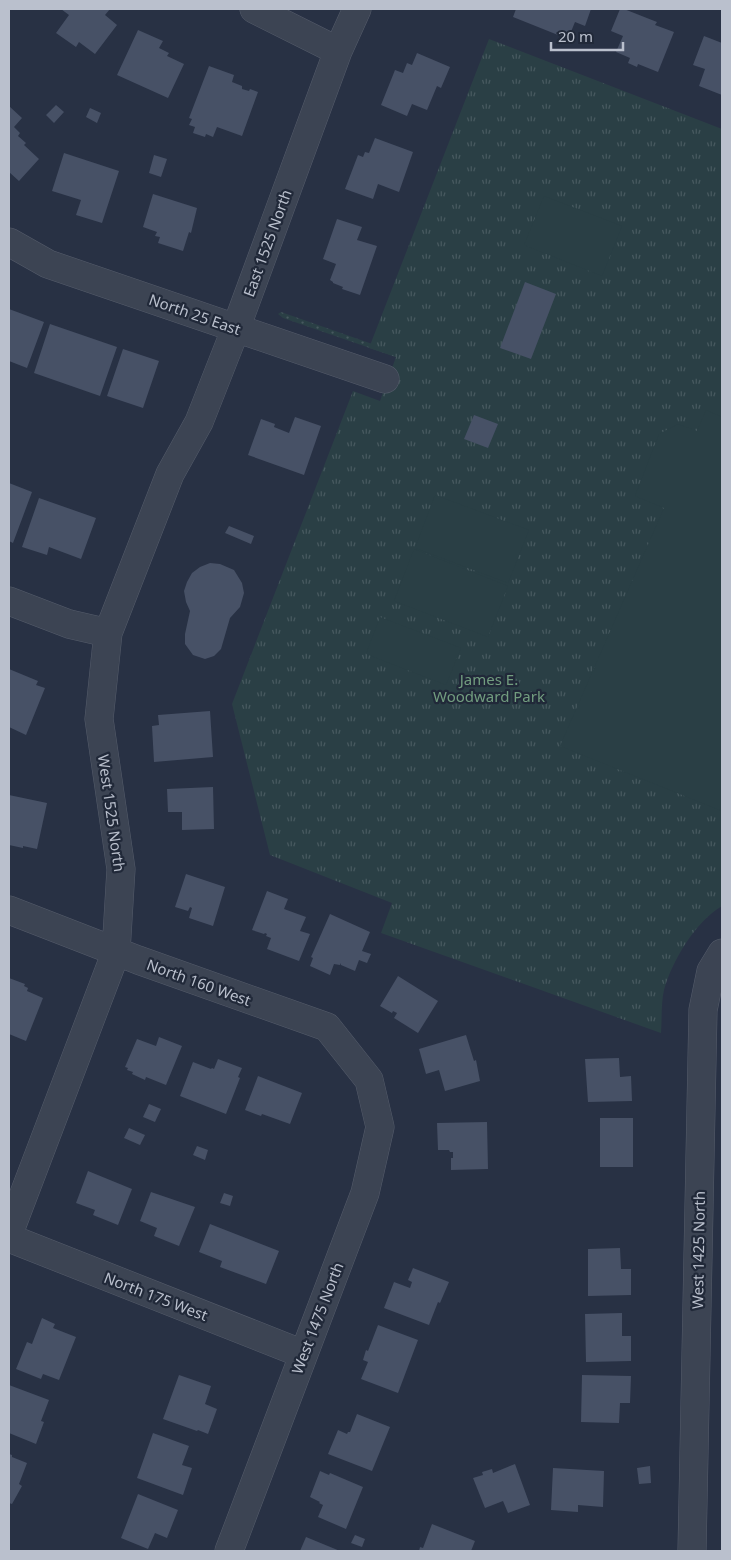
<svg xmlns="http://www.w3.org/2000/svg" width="731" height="1560" font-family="'Noto Sans',sans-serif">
<defs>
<pattern id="grass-dots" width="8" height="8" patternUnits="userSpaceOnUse" patternTransform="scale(1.25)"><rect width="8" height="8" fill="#2a3f45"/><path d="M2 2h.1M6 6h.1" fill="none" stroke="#47595f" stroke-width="1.8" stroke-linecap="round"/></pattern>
<pattern id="park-tufts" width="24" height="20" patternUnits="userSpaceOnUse" patternTransform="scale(1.25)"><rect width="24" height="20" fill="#2a3f45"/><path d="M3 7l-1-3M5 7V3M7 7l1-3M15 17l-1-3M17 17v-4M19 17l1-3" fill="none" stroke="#47595f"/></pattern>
</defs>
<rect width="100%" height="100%" fill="#283144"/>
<path fill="url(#grass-dots)" d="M281,312L398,353L396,357L283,318L278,314Z"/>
<path fill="url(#park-tufts)" d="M489,39L722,129V906C695,922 672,961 664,990C661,1003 662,1019 661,1033L381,933L392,903L270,855L232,704L353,391L380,401L396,357L369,348Z"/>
<path fill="#2a3f45" d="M544,196L622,226L602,276L524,245Z
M706,410L722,417V811L560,746L664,508L635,496L659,434L678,424L697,431Z
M435,495L529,530L508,583L415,548Z
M414,549L508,586L488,637L394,601Z
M380,617L461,648L446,685L366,654Z"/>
<path fill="#475166" d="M61,9H110L105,15L117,25L95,54L79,42L76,47L56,33L69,15Z
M516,9H591L585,26L575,22L568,39L513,17Z
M620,9H624L657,22L655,25L674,32L658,72L638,64L637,67L628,63L630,58L616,52L623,36L611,31Z
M138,30L163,41L159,48L169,53L167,56L184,64L168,98L117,75Z
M704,36L722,43V95L699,86L705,69L693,65Z
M417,53L450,67L441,88L437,86L427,110L412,104L407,116L381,105L395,70L403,73L407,63L412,65Z
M209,66L234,75L232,82L242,86V89L249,91L250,89L258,92L242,136L217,127L213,137L206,134L205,137L193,133L195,127L189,125L192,119L189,118Z
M56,105L64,112L54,123L46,115Z
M9,106L22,118L14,127L20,133L18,136L26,143L24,145L39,159L19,181L9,172Z
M90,108L101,113L97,123L86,117Z
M375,138L413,152L399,192L378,184L373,199L345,189L358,155L363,157L365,152L369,153Z
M64,153L119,171L102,223L76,215L81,200L52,191Z
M154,155L167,159L161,177L149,173Z
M153,194L197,208L191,233L189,232L183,251L158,243L160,237L155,236L157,232L143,227Z
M337,219L362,227L357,240L377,246L360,295L342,289L343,287L333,283V282L330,280L336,264L323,259Z
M525,282L556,294L531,359L500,348Z
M9,309L44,322L27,368L9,361Z
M50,324L117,347L100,396L34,373Z
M123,349L159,361L143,408L107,396Z
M474,415L498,424L488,448L464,439Z
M295,417L321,426L304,475L248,455L261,419L275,424L274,427L289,433Z
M9,483L32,492L13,543L9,541Z
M39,498L96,518L81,559L49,547L47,555L22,547Z
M229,526L254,536L251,544L225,533Z
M210,563L220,564L234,570L242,583L244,593L240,607L230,618L221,649L214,656L205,659L193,655L185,644V634L190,611L186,602L184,591L187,582L192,573L200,567Z
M9,669L38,681L36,685L45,688L26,735L9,727Z
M210,711L213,757L154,762L152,726L159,725L158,715Z
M213,787L214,829L182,830V812H168L167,789Z
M9,795L47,803L37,849L23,846V848L9,845Z
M186,874L225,887L213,926L189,918L192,908L190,907L188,911L175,907Z
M267,891L288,899L284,909L306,917L300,931L310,934L299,961L267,949L271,938L266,936L267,934L265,933L264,934L252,930Z
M330,914L370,932L362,951L371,954L367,963L359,960L355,971L341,965V963L340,965L334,964L330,975L310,966L313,958L311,957Z
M398,976L438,1001L418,1033L394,1018L397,1013L393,1011L392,1013L380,1006Z
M9,978L25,984L24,986L28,988L27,991L43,998L26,1041L9,1034Z
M466,1035L474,1061L476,1060L480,1081L445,1091L439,1070L426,1074L419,1049Z
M159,1037L182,1046L166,1085L146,1077L145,1080L132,1074L133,1072L127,1070L128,1068L125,1067L137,1039L156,1046Z
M619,1058L620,1077L631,1076L632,1101L588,1102L585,1059Z
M218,1059L242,1068L238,1077L240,1078L226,1114L180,1096L193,1062L211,1069L212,1068L214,1069Z
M258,1076L302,1093L290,1124L262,1114L261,1116L245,1110Z
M149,1104L161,1109L155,1122L143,1117Z
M600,1118H633V1167H600Z
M487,1122L488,1169L451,1170V1158H453V1152H450L449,1150H438L437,1123Z
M129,1128L145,1135L140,1145L124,1138Z
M197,1146L208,1150L205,1160L193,1155Z
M88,1171L132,1189L118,1225L93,1215L95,1210L76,1203Z
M151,1192L195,1207L179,1246L154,1236L157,1228L140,1221Z
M224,1193L233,1196L230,1206L220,1203Z
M210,1224L279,1251L266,1284L220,1267L222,1261L199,1252Z
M620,1248L621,1269H631V1295L588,1296V1249Z
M413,1268L449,1282L440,1303L438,1302L429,1325L384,1308L394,1282L410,1288L412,1282L408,1280Z
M622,1313V1336H631V1361L586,1362L585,1314Z
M42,1318L55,1324L53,1328L76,1337L59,1380L43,1374L41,1379L16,1369L27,1342L32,1344Z
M378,1325L418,1340L398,1393L361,1379L368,1362L363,1360L366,1350L368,1351Z
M179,1375L211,1386L205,1404L217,1409L208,1434L198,1430L197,1431L163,1419Z
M582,1375L631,1376L630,1403H620L619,1423L581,1422Z
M9,1385L49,1400L41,1421L44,1422L36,1444L9,1433V1417L10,1413L9,1412Z
M357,1414L390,1427L372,1471L328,1454L338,1430L347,1434L348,1432H350Z
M153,1433L189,1446L182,1465L192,1468L183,1495L137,1478Z
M9,1454L12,1455V1457L27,1463L19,1484L22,1486L12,1504L9,1503Z
M515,1464L530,1505L508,1513L503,1501L485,1508L473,1478L483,1475L482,1472L492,1469L493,1473Z
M650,1466L651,1483L639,1484L637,1468Z
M553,1468L604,1471L603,1507L578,1505V1512L551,1510Z
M320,1471L329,1475L330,1473L363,1487L346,1529L318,1517L323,1505L319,1503L320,1502L310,1497Z
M138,1494L178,1510L167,1538L155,1533L148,1549L121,1538Z
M432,1524L475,1541L471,1551H419L420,1547L423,1548Z
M355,1535L365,1539L362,1547L351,1543Z
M306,1537L340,1551H300Z"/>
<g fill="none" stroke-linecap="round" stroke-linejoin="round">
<g stroke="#555c6b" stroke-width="29">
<path id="street" d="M254,9L338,51
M9,242L48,264L385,379
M9,601L69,624L108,633
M9,910L138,960L327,1027L369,1080L380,1127L365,1193L229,1551
M9,1233L116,952L121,869L99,719L108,633L170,474L199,422L236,328L338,51L357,9
M9,1238L303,1354
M692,1551L703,1010L711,971L722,953"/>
</g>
<use href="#street" stroke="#3c4453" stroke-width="28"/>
</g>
<g text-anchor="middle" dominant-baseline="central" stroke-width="4.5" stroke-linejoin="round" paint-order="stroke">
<g font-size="15" fill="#bac0cd" stroke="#212939">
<text transform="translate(267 243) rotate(-70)">East 1525 North</text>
<text transform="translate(195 314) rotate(19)">North 25 East</text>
<text transform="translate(112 813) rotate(82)">West 1525 North</text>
<text transform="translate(199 982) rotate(20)">North 160 West</text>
<text transform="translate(698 1250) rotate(-89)">West 1425 North</text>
<text transform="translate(156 1296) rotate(21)">North 175 West</text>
<text transform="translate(317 1318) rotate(-69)">West 1475 North</text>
</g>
<g font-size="15" fill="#729d7f" stroke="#212939">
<text x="489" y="679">James E.<tspan x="489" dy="17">Woodward Park</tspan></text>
</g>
</g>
<rect width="731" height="1560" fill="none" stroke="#bac0cd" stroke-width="20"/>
<path d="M551 42v8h72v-8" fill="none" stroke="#bac0cd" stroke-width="2.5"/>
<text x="558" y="42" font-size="15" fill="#bac0cd" stroke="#212939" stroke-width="4" paint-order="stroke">20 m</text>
</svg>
